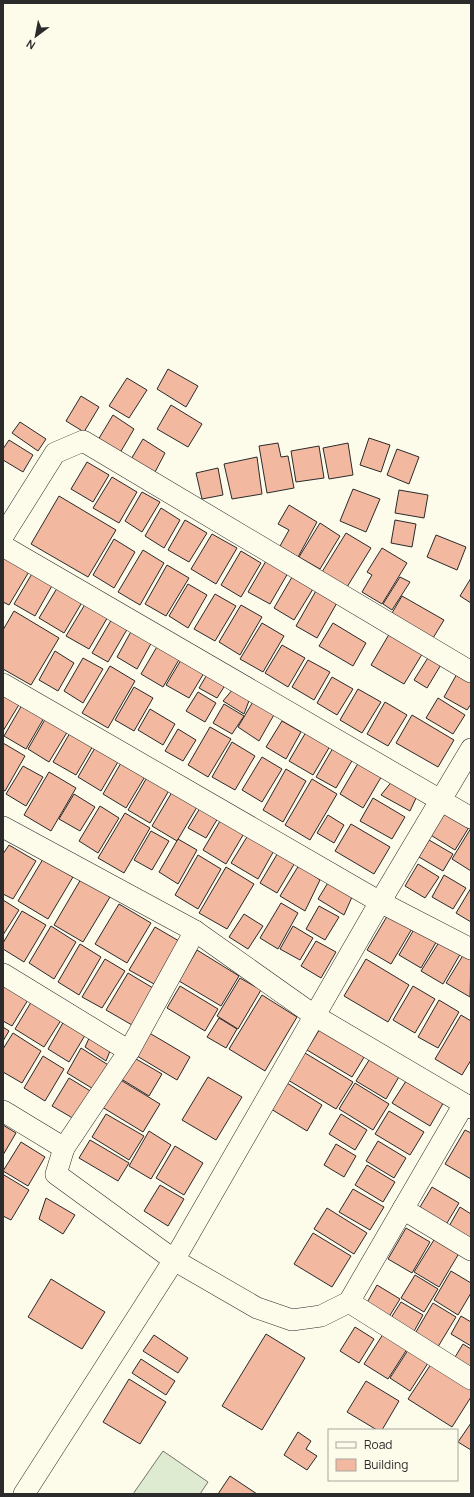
<svg xmlns="http://www.w3.org/2000/svg" width="474" height="1497" font-family="Manrope,sans-serif">
<style>
.green{fill:#deebd1;stroke:#74746e}
.building{fill:#f2b8a0;stroke:#2b2b2b}
.lines{fill:none;stroke-linecap:round;stroke-linejoin:round}
.minor-casing{stroke:#2b2b2b;stroke-width:22}
.minor{stroke:#fdfbea;stroke-width:21}
</style>
<rect width="100%" height="100%" fill="#fdfbea"/>
<!-- green -->
<polygon class="green" points="163,1451 208,1482 200,1494 133,1494"/>
<!-- building -->
<g class="building">
<polygon points="168,369 198,386 186,407 157,389"/>
<polygon points="127,378 147,390 129,418 109,406"/>
<polygon points="81,396 99,407 84,432 66,421"/>
<polygon points="171,405 202,424 188,447 157,429"/>
<polygon points="113,415 134,429 117,458 95,445"/>
<polygon points="20,422 46,439 38,451 12,433"/>
<polygon points="369,438 390,445 381,472 360,465"/>
<polygon points="143,439 165,453 154,474 130,461"/>
<polygon points="9,440 33,455 23,472 3,460 3,449"/>
<polygon points="278,443 281,457 288,456 294,488 267,493 259,446"/>
<polygon points="348,443 353,475 329,479 323,448"/>
<polygon points="319,446 324,478 296,482 291,451"/>
<polygon points="397,449 419,457 409,484 387,475"/>
<polygon points="257,457 262,494 232,499 224,464"/>
<polygon points="87,462 109,475 93,502 71,489"/>
<polygon points="218,468 223,495 202,499 196,473"/>
<polygon points="112,477 137,492 119,523 93,508"/>
<polygon points="353,489 380,499 366,532 340,521"/>
<polygon points="399,490 428,495 424,518 395,513"/>
<polygon points="142,492 160,502 142,532 125,521"/>
<polygon points="59,496 116,530 88,577 31,544"/>
<polygon points="289,505 317,522 298,557 280,546 289,530 278,524"/>
<polygon points="161,508 180,520 164,548 145,536"/>
<polygon points="185,520 207,533 189,562 168,550"/>
<polygon points="395,520 416,524 412,547 391,543"/>
<polygon points="320,523 340,536 320,569 299,557"/>
<polygon points="346,533 371,548 347,587 322,572"/>
<polygon points="212,534 237,548 216,584 191,569"/>
<polygon points="436,535 466,547 457,570 427,557"/>
<polygon points="114,539 135,552 114,588 93,575"/>
<polygon points="382,548 407,563 382,604 362,592 372,575 367,572"/>
<polygon points="143,550 164,563 140,605 118,592"/>
<polygon points="241,551 261,563 241,597 221,585"/>
<polygon points="3,554 30,570 9,605 3,602"/>
<polygon points="266,561 288,573 270,604 248,592"/>
<polygon points="167,565 189,578 166,616 145,604"/>
<polygon points="33,572 53,584 35,616 14,604"/>
<polygon points="292,577 313,589 294,620 274,608"/>
<polygon points="400,577 410,582 392,610 383,604"/>
<polygon points="471,578 471,603 460,596"/>
<polygon points="188,584 207,595 188,628 169,616"/>
<polygon points="59,585 84,599 64,633 39,618"/>
<polygon points="317,589 338,601 317,638 296,626"/>
<polygon points="215,594 236,606 215,641 194,629"/>
<polygon points="402,596 444,620 433,638 392,613"/>
<polygon points="87,601 109,615 89,649 66,636"/>
<polygon points="241,605 262,617 240,655 219,642"/>
<polygon points="14,611 59,638 31,685 3,669 3,630"/>
<polygon points="113,617 129,626 108,662 92,653"/>
<polygon points="262,623 284,636 263,672 240,659"/>
<polygon points="333,623 366,643 353,666 319,646"/>
<polygon points="133,628 153,640 137,669 117,657"/>
<polygon points="391,631 424,651 404,684 371,665"/>
<polygon points="158,645 180,658 163,687 141,674"/>
<polygon points="282,645 305,658 288,687 265,673"/>
<polygon points="55,651 74,663 58,691 39,680"/>
<polygon points="184,655 207,668 189,698 166,685"/>
<polygon points="429,656 442,663 427,688 414,680"/>
<polygon points="83,658 103,669 83,703 64,691"/>
<polygon points="308,660 330,672 314,700 292,687"/>
<polygon points="110,666 135,681 108,728 82,713"/>
<polygon points="211,668 229,679 217,698 199,688"/>
<polygon points="458,672 471,680 471,704 467,710 444,697"/>
<polygon points="332,677 353,689 337,715 317,703"/>
<polygon points="134,687 153,698 134,731 115,720"/>
<polygon points="233,689 250,698 244,714 223,701"/>
<polygon points="358,689 381,702 362,733 340,720"/>
<polygon points="198,692 216,703 205,722 186,711"/>
<polygon points="3,693 20,703 3,731"/>
<polygon points="26,698 48,711 26,749 4,736"/>
<polygon points="438,698 465,715 453,734 426,718"/>
<polygon points="254,700 275,713 259,741 238,727"/>
<polygon points="385,702 407,715 388,746 367,734"/>
<polygon points="224,704 244,716 232,734 213,723"/>
<polygon points="150,709 175,724 163,745 138,730"/>
<polygon points="412,715 454,740 438,767 396,743"/>
<polygon points="47,716 69,729 49,762 28,749"/>
<polygon points="282,721 301,732 286,759 266,747"/>
<polygon points="74,726 97,739 76,775 53,762"/>
<polygon points="210,727 231,739 208,777 188,765"/>
<polygon points="309,727 333,741 313,775 289,761"/>
<polygon points="178,729 196,740 183,761 165,751"/>
<polygon points="99,741 122,755 101,791 78,777"/>
<polygon points="232,742 255,756 235,790 212,777"/>
<polygon points="3,743 25,756 5,791 3,790"/>
<polygon points="333,748 353,759 336,788 316,777"/>
<polygon points="125,756 149,770 126,808 103,794"/>
<polygon points="262,757 282,769 262,802 242,790"/>
<polygon points="360,760 383,774 363,808 340,794"/>
<polygon points="23,766 43,777 26,806 6,794"/>
<polygon points="286,769 306,781 283,822 263,810"/>
<polygon points="49,772 76,788 51,831 24,815"/>
<polygon points="149,774 171,787 150,823 128,810"/>
<polygon points="312,779 337,794 310,840 285,825"/>
<polygon points="393,780 417,796 410,811 381,795"/>
<polygon points="175,787 200,802 177,841 152,826"/>
<polygon points="74,794 95,807 80,831 59,819"/>
<polygon points="373,798 405,817 392,839 360,821"/>
<polygon points="203,803 221,813 206,838 188,828"/>
<polygon points="100,806 119,818 98,853 79,841"/>
<polygon points="446,810 471,824 455,850 429,834"/>
<polygon points="125,813 150,828 124,873 98,858"/>
<polygon points="328,815 344,825 334,843 317,833"/>
<polygon points="223,816 246,830 226,864 203,850"/>
<polygon points="351,824 390,847 374,874 335,851"/>
<polygon points="471,828 471,871 452,859"/>
<polygon points="151,831 169,841 152,870 134,860"/>
<polygon points="250,832 276,847 258,879 231,863"/>
<polygon points="178,839 197,850 178,884 159,872"/>
<polygon points="429,840 453,854 443,871 419,857"/>
<polygon points="9,845 36,861 13,899 3,894 3,854"/>
<polygon points="279,851 296,861 277,893 260,883"/>
<polygon points="198,855 221,869 198,909 175,895"/>
<polygon points="43,859 73,877 48,919 18,901"/>
<polygon points="418,864 439,877 425,898 405,886"/>
<polygon points="299,865 320,880 305,911 280,896"/>
<polygon points="226,867 254,884 227,929 199,913"/>
<polygon points="444,875 466,888 453,909 432,897"/>
<polygon points="81,879 110,897 83,942 54,925"/>
<polygon points="329,881 352,897 344,915 318,899"/>
<polygon points="471,888 471,922 456,913"/>
<polygon points="3,900 19,910 3,935"/>
<polygon points="281,903 298,913 278,949 260,938"/>
<polygon points="119,904 151,923 127,963 95,944"/>
<polygon points="319,906 339,917 325,940 306,929"/>
<polygon points="22,911 46,925 24,962 3,949 3,943"/>
<polygon points="389,913 413,927 391,964 367,950"/>
<polygon points="244,914 263,926 248,949 229,937"/>
<polygon points="51,926 76,942 54,979 29,963"/>
<polygon points="293,926 313,938 300,960 280,949"/>
<polygon points="416,926 438,939 421,968 399,955"/>
<polygon points="155,927 179,941 154,984 129,970"/>
<polygon points="441,939 462,951 443,984 421,971"/>
<polygon points="316,941 336,952 321,978 301,966"/>
<polygon points="80,944 101,957 79,995 58,982"/>
<polygon points="197,950 239,976 221,1006 179,981"/>
<polygon points="465,952 471,956 470,997 446,983"/>
<polygon points="105,959 125,971 102,1008 82,997"/>
<polygon points="366,959 409,985 388,1022 344,996"/>
<polygon points="128,973 153,988 132,1025 106,1010"/>
<polygon points="3,978 31,995 12,1026 3,1021"/>
<polygon points="240,978 261,990 238,1029 217,1016"/>
<polygon points="180,986 218,1009 205,1031 167,1008"/>
<polygon points="413,986 435,999 415,1033 393,1020"/>
<polygon points="262,995 297,1017 265,1071 229,1049"/>
<polygon points="33,999 63,1017 44,1047 15,1029"/>
<polygon points="439,1000 459,1012 438,1048 418,1037"/>
<polygon points="68,1014 90,1027 69,1062 48,1049"/>
<polygon points="461,1015 471,1021 471,1060 462,1075 435,1059"/>
<polygon points="219,1018 237,1029 226,1048 207,1037"/>
<polygon points="3,1027 9,1031 3,1041"/>
<polygon points="321,1027 366,1054 352,1077 307,1050"/>
<polygon points="146,1031 190,1057 177,1080 132,1053"/>
<polygon points="13,1033 41,1051 22,1083 3,1072 3,1049"/>
<polygon points="91,1034 112,1046 106,1061 85,1047"/>
<polygon points="81,1048 110,1066 95,1090 67,1073"/>
<polygon points="305,1053 353,1082 336,1109 288,1080"/>
<polygon points="43,1056 64,1069 45,1101 24,1088"/>
<polygon points="131,1056 162,1074 149,1096 118,1077"/>
<polygon points="371,1057 400,1075 386,1099 356,1081"/>
<polygon points="208,1077 242,1097 216,1140 182,1120"/>
<polygon points="69,1078 92,1092 76,1120 52,1106"/>
<polygon points="408,1078 445,1100 430,1126 392,1103"/>
<polygon points="119,1079 160,1104 143,1132 102,1107"/>
<polygon points="287,1083 322,1105 307,1131 271,1109"/>
<polygon points="355,1083 389,1104 373,1130 339,1109"/>
<polygon points="389,1111 424,1132 410,1155 375,1134"/>
<polygon points="106,1114 144,1136 129,1160 92,1137"/>
<polygon points="341,1114 367,1130 355,1150 329,1134"/>
<polygon points="3,1125 16,1133 3,1155"/>
<polygon points="465,1130 471,1133 471,1179 445,1164"/>
<polygon points="149,1131 171,1145 151,1179 129,1166"/>
<polygon points="90,1140 129,1163 118,1181 79,1158"/>
<polygon points="378,1141 406,1158 394,1178 366,1161"/>
<polygon points="21,1142 45,1157 28,1186 3,1171"/>
<polygon points="336,1144 356,1156 344,1177 324,1165"/>
<polygon points="175,1146 203,1163 184,1195 156,1178"/>
<polygon points="367,1165 395,1182 383,1202 355,1185"/>
<polygon points="4,1175 29,1190 11,1220 3,1216 3,1177"/>
<polygon points="160,1185 184,1199 168,1226 144,1211"/>
<polygon points="432,1187 459,1203 444,1228 417,1212"/>
<polygon points="353,1189 384,1207 370,1230 339,1212"/>
<polygon points="46,1198 75,1215 63,1234 39,1219"/>
<polygon points="460,1207 471,1214 471,1242 448,1228"/>
<polygon points="327,1208 367,1233 354,1254 314,1229"/>
<polygon points="406,1228 430,1242 412,1273 388,1259"/>
<polygon points="313,1233 351,1256 332,1287 294,1264"/>
<polygon points="437,1235 461,1250 439,1287 414,1272"/>
<polygon points="451,1271 471,1283 471,1293 458,1315 434,1300"/>
<polygon points="415,1275 438,1289 424,1312 401,1298"/>
<polygon points="51,1279 105,1312 82,1349 28,1317"/>
<polygon points="377,1285 400,1299 387,1320 365,1306"/>
<polygon points="401,1302 423,1315 412,1335 389,1321"/>
<polygon points="433,1303 456,1317 436,1350 413,1337"/>
<polygon points="461,1316 471,1322 471,1346 451,1334"/>
<polygon points="355,1327 374,1339 359,1363 340,1351"/>
<polygon points="385,1331 409,1346 388,1379 364,1364"/>
<polygon points="266,1334 305,1358 262,1430 222,1406"/>
<polygon points="154,1335 188,1358 178,1373 143,1351"/>
<polygon points="463,1344 471,1349 471,1374 452,1362"/>
<polygon points="410,1347 430,1360 410,1391 390,1378"/>
<polygon points="141,1359 175,1381 166,1395 132,1373"/>
<polygon points="433,1361 471,1385 471,1397 452,1427 408,1399"/>
<polygon points="129,1379 166,1402 140,1444 103,1422"/>
<polygon points="366,1381 399,1401 382,1430 377,1430 347,1412"/>
<polygon points="471,1423 471,1450 458,1442"/>
<polygon points="298,1432 311,1441 306,1449 317,1456 307,1470 284,1455"/>
<polygon points="230,1476 257,1494 218,1494"/>
</g>
<g class="lines">
<!-- minor casing -->
<g class="minor-casing">
<g id="minor">
<polyline points="3,536 55,453 83,441 471,672"/>
<polyline points="3,546 471,818"/>
<polyline points="3,684 380,902 471,949"/>
<polyline points="3,827 195,931 315,1016 471,1108"/>
<polyline points="3,974 129,1051"/>
<polyline points="3,1111 64,1148 56,1174 174,1260 257,1308 292,1320 321,1316 349,1302 464,1104"/>
<polyline points="64,1148 129,1051 195,931"/>
<polyline points="403,1209 471,1250"/>
<polyline points="349,1302 471,1379"/>
<polyline points="24,1494 174,1260 380,902 471,749"/>
</g>
</g>
<!-- minor -->
<use href="#minor" class="minor"/>
</g>
<!-- border -->
<rect width="474" height="1497" fill="none" stroke="#2b2b2b" stroke-width="8"/>
<!-- legend -->
<rect x="328" y="1429" width="130" height="52" fill="#fdfbea" stroke="#a9a89e"/>
<rect x="336" y="1442" width="20" height="6" fill="#fdfbea" stroke="#a9a89e"/>
<text x="364" y="1449" font-size="12" fill="#2b2b2b">Road</text>
<rect x="336" y="1459" width="20" height="12" fill="#f2b8a0" stroke="#a9a89e"/>
<text x="364" y="1469" font-size="12" fill="#2b2b2b">Building</text>
<!-- north arrow -->
<g transform="translate(36 36) rotate(212)" stroke="#fdfbea" stroke-width="3" paint-order="stroke">
<path d="M0-3L7 15L0 10L-7 15Z" fill="#2b2b2b"/>
<text y="-6" font-size="11" font-weight="bold" text-anchor="middle" fill="#2b2b2b">N</text>
</g>
</svg>
